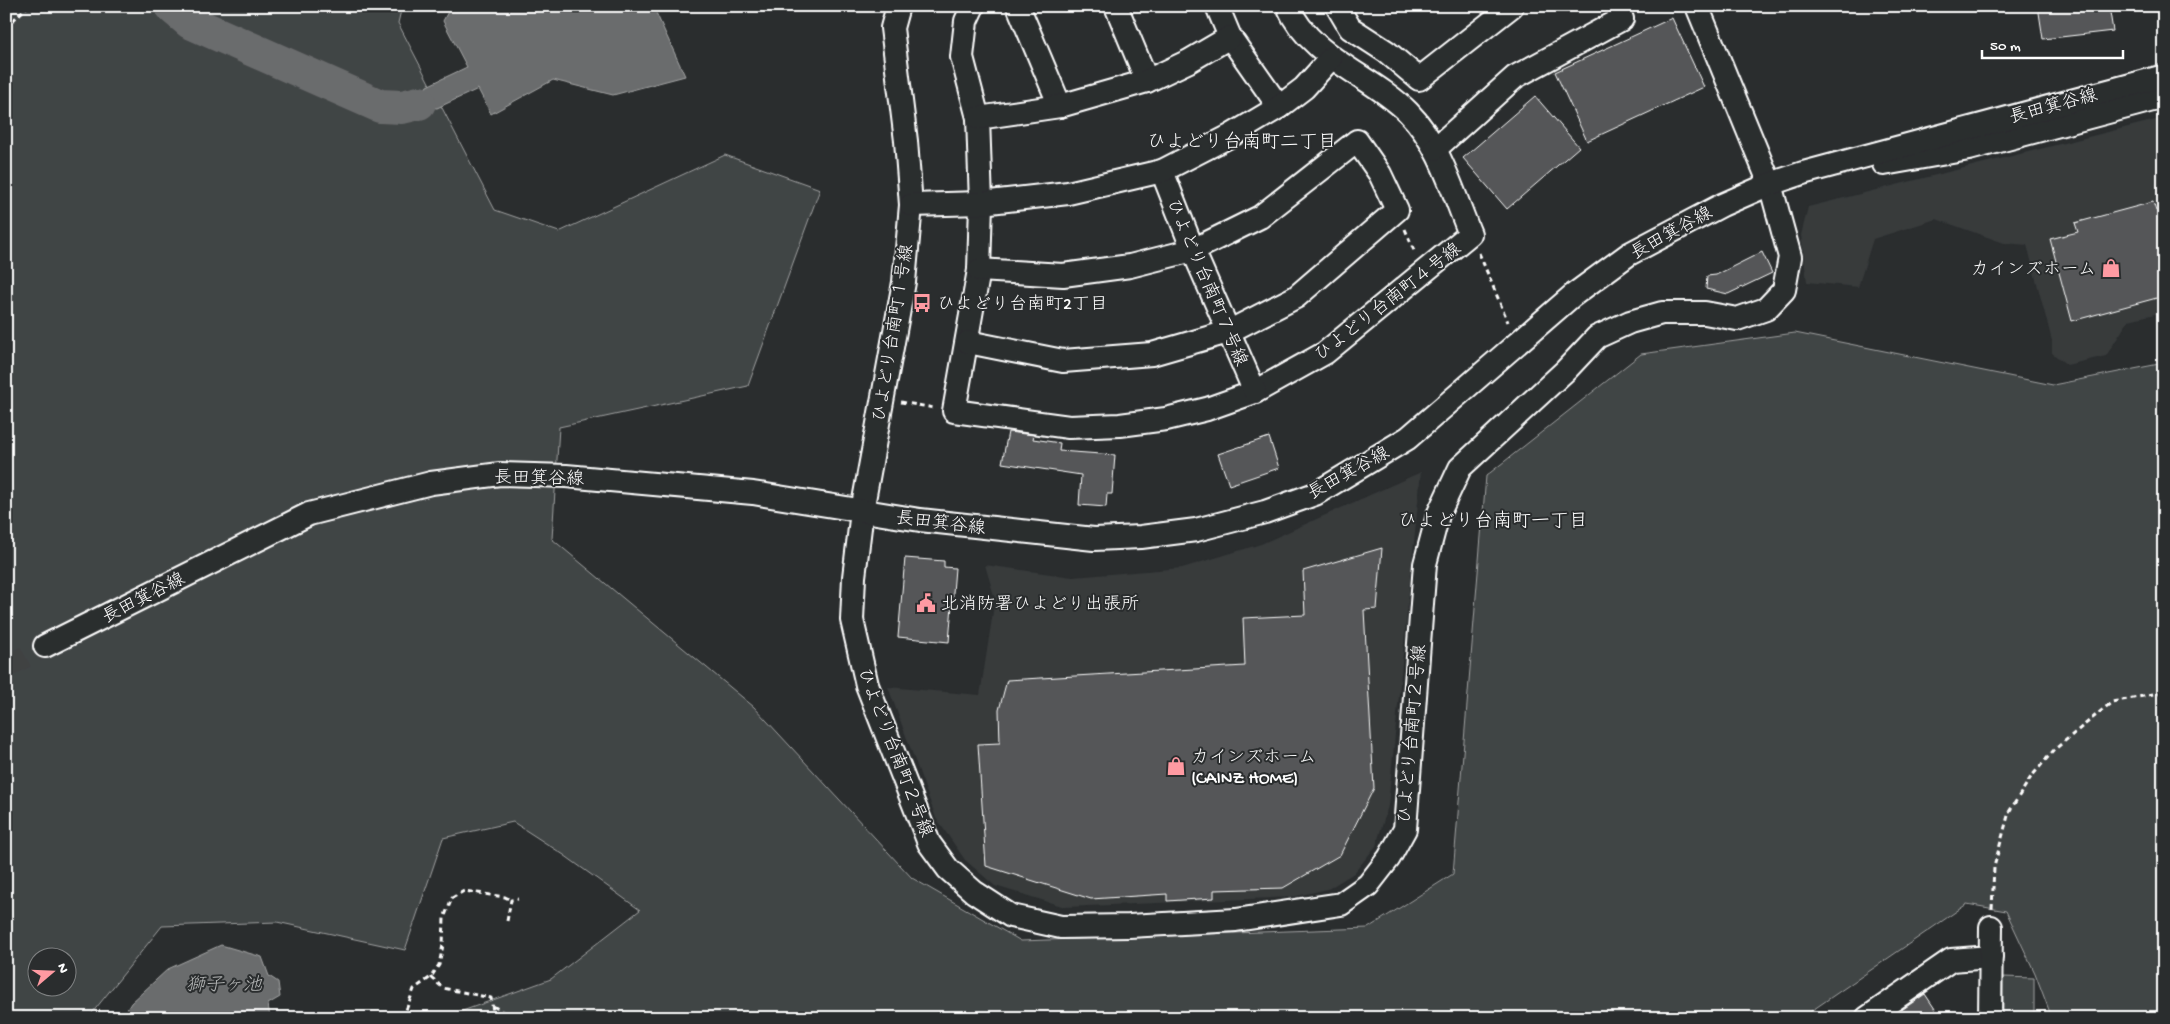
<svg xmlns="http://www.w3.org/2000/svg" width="2170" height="1024" font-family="'Gochi Hand','Klee One',sans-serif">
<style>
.built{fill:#373a3b}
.green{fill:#414445;stroke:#a0a2a2;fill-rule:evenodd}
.water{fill:#6a6c6d;stroke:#a6a7a7}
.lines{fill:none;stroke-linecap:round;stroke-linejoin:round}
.river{stroke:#6a6c6d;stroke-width:34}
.building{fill:#555758;stroke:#fff}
.minor-tunnel{stroke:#3f4243;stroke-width:22;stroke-dasharray:22 11;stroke-linecap:butt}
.minor-casing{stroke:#fff;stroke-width:26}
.path{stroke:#fff;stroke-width:3;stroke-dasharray:5 4;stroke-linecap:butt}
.minor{stroke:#2a2d2e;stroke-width:22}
.labels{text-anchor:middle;stroke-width:4;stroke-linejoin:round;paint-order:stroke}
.street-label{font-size:18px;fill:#fff;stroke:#2a2d2e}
.poi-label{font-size:18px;fill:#fff;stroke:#2a2d2e;text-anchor:start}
.neighbourhood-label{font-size:19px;fill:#fff;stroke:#2a2d2e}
.water-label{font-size:19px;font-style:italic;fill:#b4b6b6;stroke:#2a2d2e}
</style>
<rect width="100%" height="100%" fill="#2a2d2e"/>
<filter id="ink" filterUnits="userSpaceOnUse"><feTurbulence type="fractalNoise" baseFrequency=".02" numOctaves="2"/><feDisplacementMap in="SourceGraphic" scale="10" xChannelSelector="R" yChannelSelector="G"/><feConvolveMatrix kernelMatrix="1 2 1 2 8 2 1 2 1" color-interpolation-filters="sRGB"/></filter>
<g filter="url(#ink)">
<!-- built -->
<g class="built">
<polygon points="2164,118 2164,312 2129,320 2106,356 2067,365 2052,353 2052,341 2027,245 2004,243 1936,219 1873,239 1858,287 1807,282 1801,235 1808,207"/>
<polygon points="1421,472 1388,806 1376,846 1354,873 1328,889 1293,897 1065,907 995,886 965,860 936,818 888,687 980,695 995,599 985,565 1073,577 1182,568 1261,544"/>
</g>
<!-- green -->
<g class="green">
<path d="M6,6h396l-4,17 97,187 64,22 166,-77 95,34 -72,197 -189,41 -7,112 202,168 158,171 109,63 347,-13 85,-54 33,-398 155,-122 154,-21 258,52 111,-22v655h-112l-17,-45 -29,-62 -39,-7 -166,114h-1358l108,-39 89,-69 -76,-55 -51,-33 -70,16 -38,112 -128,-28 -115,4 -74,92h-82zM38,956h30v30h-30z"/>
<polygon points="2003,977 2034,978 2034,1018 2003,1018"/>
</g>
<!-- water -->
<g class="water">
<polygon points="451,6 653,6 685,76 613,95 553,80 491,114 478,89 437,108 420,106 417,100 427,86 467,67 443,21"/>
<polygon points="221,945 262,957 269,976 278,982 280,997 268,1004 270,1018 122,1018 131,1003 168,969"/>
</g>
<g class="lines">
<!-- river -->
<polyline class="river" points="171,6 190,22 380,106 402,107 419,103"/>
</g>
<!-- building -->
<g class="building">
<polygon points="2038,6 2109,6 2113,31 2043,39"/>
<polygon points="1672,18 1704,87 1587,141 1555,72"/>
<polygon points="1535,96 1579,147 1507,209 1463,158"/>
<polygon points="2153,202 2156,211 2164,208 2164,296 2072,321 2050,239 2078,232 2075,223"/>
<polygon points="1762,252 1772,273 1728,294 1706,289 1707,276 1716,275"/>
<polygon points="1008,432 1034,435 1033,439 1060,443 1059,451 1115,455 1112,494 1107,494 1106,507 1079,505 1081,475 1002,463"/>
<polygon points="1269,437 1279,468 1229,485 1218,454"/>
<polygon points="1382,548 1377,609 1364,610 1374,788 1340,855 1283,888 1214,890 1214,898 1167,901 1167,894 1091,899 986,866 978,744 1000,743 999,710 1007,680 1245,666 1243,618 1305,615 1303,571"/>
<polygon points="905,558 944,561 944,567 955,568 949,642 898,637"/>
<polygon points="1925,994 1937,1012 1929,1018 1890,1018"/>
</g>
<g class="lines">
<!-- minor-tunnel -->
<polyline class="minor-tunnel" points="6,667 45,646"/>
<!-- minor casing -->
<g class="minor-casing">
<g id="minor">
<polyline points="898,6 892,28 906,141 911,205 904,282 862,511 854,577 852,620 867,685 929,843 948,869 974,892 1011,916 1061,927 1129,926 1236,920 1341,904 1368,885 1389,858 1405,829 1425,564 1438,515 1460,468 1566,370 1597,337 1630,322 1662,313 1705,313 1737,319 1766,309 1784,290 1790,257 1770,184 1697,6"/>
<path d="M973,6l-7,15 -4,36 16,61 3,85 -2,67 -25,141 115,16 51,-2 46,-6 41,-10 48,-17 70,-39 145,-119c-17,-41 -30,-90 -62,-122 -37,-37 -99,-55 -120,-106"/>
<polyline points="1018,6 1060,106"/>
<polyline points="1116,6 1147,81"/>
<polyline points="1217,6 1230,37 1279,107"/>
<polyline points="1337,6 1350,28 1387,52 1419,79 1512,6"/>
<polyline points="978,118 1060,106 1147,81 1189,61 1230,37"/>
<polyline points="1435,149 1515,77 1622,19 1617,6"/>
<polyline points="1884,164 1969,149 2164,97"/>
<polyline points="1162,171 1193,250 1255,392"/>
<polyline points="911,205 981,203 1068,193 1162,171 1232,135 1279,107 1304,88 1331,58"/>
<polyline points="968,342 1063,361 1152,354 1228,332 1296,297 1397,210 1380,174 1357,141 1260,217 1193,250 1130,266 1063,275 979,270"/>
<polyline points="45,646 309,514 431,483 500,474 566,476 753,493 920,520 1094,539 1141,537 1196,530 1265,512 1315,494 1408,438 1572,296 1629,254 1722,205 1770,184 1803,173 2164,76"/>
<polyline points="1867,1018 1951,960 1991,957"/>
<polyline points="1990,1018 1991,927"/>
</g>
</g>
<!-- path -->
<g class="path">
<polyline points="6,27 28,6"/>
<polyline points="1405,229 1415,253"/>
<polyline points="1479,253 1508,322"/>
<polyline points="901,402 934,408"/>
<polyline points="1992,909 1994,867 2009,812 2031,777 2054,750 2112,702 2164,692"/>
<polyline points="507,921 511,900 518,899"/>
<polyline points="431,977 443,988 491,998 494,1018"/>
<polyline points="493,1006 505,1013"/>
<polyline points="403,1018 414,989 431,977 439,965 443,945 444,918 452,898 464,891 505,897 511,900"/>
</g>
<!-- minor -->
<use href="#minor" class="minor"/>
</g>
</g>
<!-- icons -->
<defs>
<g id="shop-bare" transform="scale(1.5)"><path d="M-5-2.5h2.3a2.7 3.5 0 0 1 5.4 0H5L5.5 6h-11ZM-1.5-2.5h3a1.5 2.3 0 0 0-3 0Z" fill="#ff9aa2" stroke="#2a2d2e" stroke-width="2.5" paint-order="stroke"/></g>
<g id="bus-bare" transform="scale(1.5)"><path d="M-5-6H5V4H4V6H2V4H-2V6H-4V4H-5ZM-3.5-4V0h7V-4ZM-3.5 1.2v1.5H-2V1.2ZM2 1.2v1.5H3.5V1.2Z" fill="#ff9aa2" stroke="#2a2d2e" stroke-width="2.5" paint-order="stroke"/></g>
<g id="civic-bare" transform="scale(1.5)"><path d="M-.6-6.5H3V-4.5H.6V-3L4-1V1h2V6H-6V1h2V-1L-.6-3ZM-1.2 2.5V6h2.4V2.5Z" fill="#ff9aa2" stroke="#2a2d2e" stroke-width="2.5" paint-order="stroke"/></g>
</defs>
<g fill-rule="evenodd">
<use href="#shop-bare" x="2111" y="268"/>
<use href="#bus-bare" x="922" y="303"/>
<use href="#civic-bare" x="926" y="603"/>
<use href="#shop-bare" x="1176" y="766"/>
</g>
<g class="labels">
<!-- street labels -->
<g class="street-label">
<text transform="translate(2053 105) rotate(-15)" y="6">長田箕谷線</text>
<text transform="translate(1671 232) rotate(-29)" y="6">長田箕谷線</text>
<text transform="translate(1208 282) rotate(67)" y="6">ひよどり台南町７号線</text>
<text transform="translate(1387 301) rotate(-38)" y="6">ひよどり台南町４号線</text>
<text transform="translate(892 333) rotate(-81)" y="6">ひよどり台南町１号線</text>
<text transform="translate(1348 472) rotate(-29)" y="6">長田箕谷線</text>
<text transform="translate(539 477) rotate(1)" y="6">長田箕谷線</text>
<text transform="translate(941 522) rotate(7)" y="6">長田箕谷線</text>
<text transform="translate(143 597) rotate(-27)" y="6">長田箕谷線</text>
<text transform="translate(1411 734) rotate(-85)" y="6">ひよどり台南町２号線</text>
<text transform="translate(896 752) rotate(69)" y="6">ひよどり台南町２号線</text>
</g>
<!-- poi labels -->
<g class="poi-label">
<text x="2096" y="274" text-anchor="end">カインズホーム</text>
<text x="937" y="309">ひよどり台南町2丁目</text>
<text x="941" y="609">北消防署ひよどり出張所</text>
<text x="1191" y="762">カインズホーム<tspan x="1191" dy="21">(CAINZ HOME)</tspan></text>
</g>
<!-- neighbourhood labels -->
<g class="neighbourhood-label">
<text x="1242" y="147">ひよどり台南町二丁目</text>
<text x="1493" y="526">ひよどり台南町一丁目</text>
</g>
<!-- water labels -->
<g class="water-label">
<text x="224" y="990">獅子ヶ池</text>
</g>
</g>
<!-- margin -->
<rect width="2170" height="1024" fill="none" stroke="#2a2d2e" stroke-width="25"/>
<rect x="12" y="12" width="2145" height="999" fill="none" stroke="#fff" stroke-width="2" filter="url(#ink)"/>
<!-- north arrow -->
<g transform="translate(52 972) rotate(71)"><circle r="24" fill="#2a2d2e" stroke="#7f8182"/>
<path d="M0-4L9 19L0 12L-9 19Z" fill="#ff9aa2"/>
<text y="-8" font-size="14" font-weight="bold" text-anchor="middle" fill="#ffffff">N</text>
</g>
<!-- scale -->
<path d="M1982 50v8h141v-8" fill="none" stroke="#ffffff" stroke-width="2.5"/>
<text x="1990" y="50" font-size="15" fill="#ffffff" stroke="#2a2d2e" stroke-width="4" paint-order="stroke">50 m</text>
</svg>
